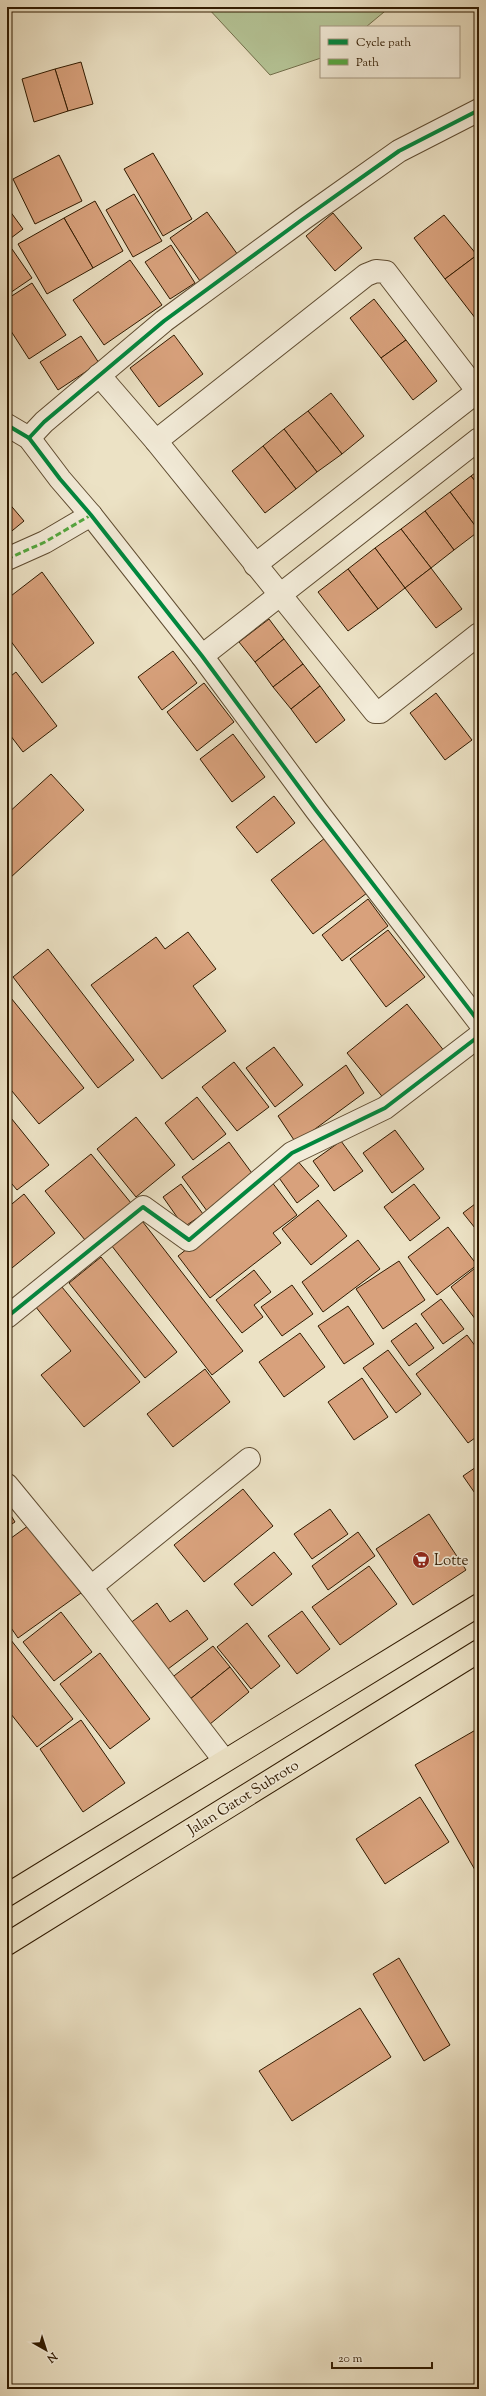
<svg xmlns="http://www.w3.org/2000/svg" width="486" height="2396" font-family="'Sorts Mill Goudy',serif">
<style>
.green{fill:#b5c496;stroke:#726f4b}
.building{fill:#d8a17c;stroke:#301a00}
.lines{fill:none;stroke-linecap:round;stroke-linejoin:round}
.minor-casing{stroke:#5f4c31;stroke-width:24}
.highway-casing{stroke:#301a00;stroke-width:24}
.minor{stroke:#f3ecd9;stroke-width:22}
.highway{stroke:#ece2c5;stroke-width:22}
.quiet{stroke:#54a940;stroke-width:3;stroke-dasharray:6 3;stroke-linecap:butt}
.cycleway-casing{stroke:#f3ecd9;stroke-width:6}
.cycleway{stroke:#00873e;stroke-width:4}
.labels{text-anchor:middle;stroke-width:3.5;stroke-linejoin:round;paint-order:stroke}
.poi-label{font-size:15px;fill:#301a00;stroke:#f3ecd9;text-anchor:start}
.street-label{font-size:15px;fill:#301a00;stroke:#f3ecd9}
</style>
<rect width="100%" height="100%" fill="#ece2c5"/>
<filter id="stains"><feTurbulence type="fractalNoise" baseFrequency=".005" numOctaves="4"/><feColorMatrix values="0 0 0 0 .2 0 0 0 0 .09 0 0 0 0 .02 0 0 0 .5 -.17"/></filter>
<radialGradient id="worn" r=".72"><stop offset=".6" stop-color="#630" stop-opacity="0"/><stop offset="1" stop-color="#630" stop-opacity=".3"/></radialGradient>
<!-- green -->
<polygon class="green" points="207,7 390,7 366,27 321,27 321,58 270,75"/>
<!-- building -->
<g class="building">
<polygon points="7,7 26,7 7,12"/>
<polygon points="81,62 93,104 68,111 55,69"/>
<polygon points="55,69 68,111 34,122 22,79"/>
<polygon points="153,153 192,219 163,236 124,169"/>
<polygon points="59,155 82,201 35,224 13,179"/>
<polygon points="134,194 162,241 133,257 106,210"/>
<polygon points="95,201 123,251 93,268 64,218"/>
<polygon points="7,207 23,229 7,241"/>
<polygon points="207,212 238,255 200,281 170,238"/>
<polygon points="333,213 362,248 335,271 306,236"/>
<polygon points="444,215 477,255 445,279 414,238"/>
<polygon points="64,218 93,268 47,294 18,244"/>
<polygon points="171,245 195,283 170,299 145,262"/>
<polygon points="12,249 32,278 7,295 7,253"/>
<polygon points="477,255 479,258 479,323 445,279"/>
<polygon points="130,260 162,305 104,345 73,300"/>
<polygon points="32,283 66,335 29,359 9,328 7,330 7,299"/>
<polygon points="374,299 406,340 381,358 350,318"/>
<polygon points="174,335 203,374 159,407 130,368"/>
<polygon points="81,336 99,363 58,390 40,362"/>
<polygon points="406,340 437,381 413,400 381,358"/>
<polygon points="331,393 364,436 342,454 308,411"/>
<polygon points="308,411 342,454 317,472 284,429"/>
<polygon points="284,429 317,472 296,489 263,446"/>
<polygon points="263,446 296,489 265,513 232,471"/>
<polygon points="479,470 479,486 471,476"/>
<polygon points="471,476 479,486 479,531 450,492"/>
<polygon points="450,492 479,531 454,550 425,511"/>
<polygon points="7,501 24,521 7,535"/>
<polygon points="425,511 454,550 431,568 401,529"/>
<polygon points="401,529 431,568 405,588 375,548"/>
<polygon points="375,548 405,588 378,609 348,569"/>
<polygon points="431,568 462,609 436,628 405,588"/>
<polygon points="348,569 378,609 348,631 318,592"/>
<polygon points="42,572 94,643 42,683 7,636 7,599"/>
<polygon points="269,619 284,639 255,662 239,642"/>
<polygon points="284,639 303,664 273,687 255,662"/>
<polygon points="173,651 197,683 162,710 138,677"/>
<polygon points="303,664 320,686 291,709 273,687"/>
<polygon points="16,672 57,726 23,752 7,731 7,679"/>
<polygon points="204,683 234,722 197,751 167,712"/>
<polygon points="320,686 345,720 316,743 291,709"/>
<polygon points="436,693 472,740 445,760 410,713"/>
<polygon points="233,734 265,777 232,802 200,759"/>
<polygon points="51,774 84,810 10,878 7,875 7,814"/>
<polygon points="274,796 295,823 257,853 236,827"/>
<polygon points="325,838 367,893 313,934 271,880"/>
<polygon points="368,899 388,926 342,961 322,935"/>
<polygon points="388,930 425,977 386,1007 350,959"/>
<polygon points="188,932 216,969 193,986 226,1031 162,1079 91,985 156,937 165,949"/>
<polygon points="48,949 134,1060 98,1088 13,977"/>
<polygon points="11,998 84,1088 39,1124 7,1085 7,1001"/>
<polygon points="407,1004 445,1052 385,1100 347,1053"/>
<polygon points="274,1047 303,1085 275,1107 246,1068"/>
<polygon points="234,1062 269,1107 237,1131 202,1087"/>
<polygon points="346,1065 364,1093 296,1143 278,1116"/>
<polygon points="197,1097 226,1134 193,1160 165,1123"/>
<polygon points="7,1113 49,1165 17,1190 7,1178"/>
<polygon points="136,1117 175,1165 136,1197 97,1149"/>
<polygon points="395,1130 424,1169 392,1193 363,1153"/>
<polygon points="341,1141 363,1171 334,1191 313,1161"/>
<polygon points="229,1142 257,1180 210,1215 182,1177"/>
<polygon points="91,1154 131,1203 85,1240 45,1191"/>
<polygon points="296,1159 319,1186 297,1203 277,1175"/>
<polygon points="268,1177 297,1215 273,1233 281,1243 210,1298 178,1256 220,1223"/>
<polygon points="181,1184 203,1214 184,1227 163,1197"/>
<polygon points="414,1184 440,1218 410,1241 384,1207"/>
<polygon points="24,1194 55,1233 7,1272 7,1208"/>
<polygon points="318,1200 347,1236 311,1265 282,1229"/>
<polygon points="479,1201 479,1233 463,1213"/>
<polygon points="139,1217 243,1351 212,1375 108,1241"/>
<polygon points="448,1227 477,1265 437,1295 408,1257"/>
<polygon points="358,1240 380,1269 323,1312 302,1282"/>
<polygon points="101,1257 177,1352 145,1378 69,1283"/>
<polygon points="399,1261 425,1300 383,1329 356,1289"/>
<polygon points="479,1265 479,1324 451,1287"/>
<polygon points="254,1270 271,1292 254,1305 263,1317 242,1333 216,1300"/>
<polygon points="57,1281 140,1382 84,1427 41,1375 71,1351 31,1301"/>
<polygon points="292,1285 313,1314 282,1336 261,1307"/>
<polygon points="441,1299 464,1329 443,1344 421,1314"/>
<polygon points="348,1306 374,1344 344,1364 318,1326"/>
<polygon points="416,1323 434,1348 409,1366 391,1341"/>
<polygon points="300,1333 325,1367 284,1397 259,1362"/>
<polygon points="467,1335 479,1351 479,1435 468,1443 416,1374"/>
<polygon points="388,1350 421,1394 396,1413 363,1368"/>
<polygon points="205,1369 230,1402 173,1447 147,1414"/>
<polygon points="362,1378 388,1417 354,1440 328,1402"/>
<polygon points="479,1465 479,1499 463,1476"/>
<polygon points="243,1489 273,1526 204,1582 174,1545"/>
<polygon points="7,1509 15,1522 7,1527"/>
<polygon points="330,1509 348,1534 312,1559 294,1534"/>
<polygon points="429,1514 466,1570 413,1605 376,1549"/>
<polygon points="32,1523 81,1593 18,1638 7,1622 7,1541"/>
<polygon points="358,1532 375,1556 328,1590 312,1566"/>
<polygon points="274,1552 292,1574 252,1606 234,1584"/>
<polygon points="369,1566 397,1604 340,1645 312,1607"/>
<polygon points="157,1603 170,1622 187,1610 208,1639 160,1675 125,1627"/>
<polygon points="302,1611 330,1649 297,1674 268,1636"/>
<polygon points="61,1612 92,1652 54,1681 23,1642"/>
<polygon points="247,1623 280,1666 251,1689 217,1647"/>
<polygon points="7,1635 73,1719 37,1747 7,1709"/>
<polygon points="213,1646 230,1667 184,1704 166,1682"/>
<polygon points="100,1653 150,1719 110,1749 60,1684"/>
<polygon points="230,1667 249,1692 204,1729 184,1704"/>
<polygon points="81,1720 125,1783 83,1812 40,1749"/>
<polygon points="479,1728 479,1877 415,1765"/>
<polygon points="420,1797 449,1842 385,1884 356,1839"/>
<polygon points="399,1958 450,2045 424,2061 373,1974"/>
<polygon points="360,2008 391,2057 292,2121 259,2071"/>
</g>
<g class="lines">
<!-- minor casing -->
<g class="minor-casing">
<g id="minor">
<polyline points="99,375 156,441 375,712 380,712 479,634"/>
<polyline points="7,425 29,438 60,479 91,515 202,656 316,810 479,1022"/>
<polyline points="29,438 44,422 164,321 303,219 399,151 479,110"/>
<polyline points="156,441 366,275 376,271 386,272 479,393"/>
<polyline points="7,559 45,542 91,515"/>
<polyline points="255,565 478,391"/>
<polyline points="202,656 479,439"/>
<polyline points="7,1317 143,1207 189,1240 292,1153 385,1108 479,1036"/>
<polyline points="7,1485 91,1587 224,1760"/>
<polyline points="91,1587 249,1459"/>
</g>
</g>
<!-- highway casing -->
<g class="highway-casing">
<g id="highway">
<polyline points="7,1895 479,1605"/>
<polyline points="7,1944 479,1651"/>
</g>
</g>
<!-- minor -->
<use href="#minor" class="minor"/>
<!-- highway -->
<use href="#highway" class="highway"/>
<!-- quiet -->
<polyline class="quiet" points="7,559 45,542 91,515"/>
<!-- cycleway casing -->
<g class="cycleway-casing">
<g id="cycleway">
<polyline points="7,425 29,438 60,479 91,515 202,656 316,810 479,1022"/>
<polyline points="29,438 44,422 164,321 303,219 399,151 479,110"/>
<polyline points="7,1317 143,1207 189,1240 292,1153 385,1108 479,1036"/>
</g>
</g>
<!-- cycleway -->
<use href="#cycleway" class="cycleway"/>
</g>
<!-- icons -->
<defs>
<g id="supermarket-disc" transform="scale(0.9)"><circle r="9.5" fill="#8f2418" stroke="#f3ecd9"/><path d="M-6-5.5h2.5l.6 2H6L4.5 2H-2.5L-4.4-4H-6ZM-1.5 3.2a1.3 1.3 0 1 0 .1 0ZM3 3.2a1.3 1.3 0 1 0 .1 0Z" fill="#fff"/></g>
</defs>
<g fill-rule="evenodd">
<use href="#supermarket-disc" x="421" y="1560"/>
</g>
<g class="labels">
<!-- poi labels -->
<g class="poi-label">
<text x="434" y="1565">Lotte</text>
</g>
<!-- street labels -->
<g class="street-label">
<text transform="translate(243 1797) rotate(-32)" y="5">Jalan Gatot Subroto</text>
</g>
</g>
<!-- margin -->
<rect width="486" height="2396" fill="none" stroke="#ece2c5" stroke-width="24"/>
<rect x="8" y="8" width="470" height="2380" fill="none" stroke="#301a00" stroke-width="2"/>
<rect x="12" y="12" width="462" height="2372" fill="none" stroke="#301a00"/>
<!-- legend -->
<rect x="320" y="26" width="140" height="52" fill="#f3ecd9" stroke="#a59882"/>
<rect x="328" y="39" width="20" height="6" fill="#00873e" stroke="#a59882"/>
<text x="356" y="46" font-size="12" fill="#301a00">Cycle path</text>
<rect x="328" y="59" width="20" height="6" fill="#54a940" stroke="#a59882"/>
<text x="356" y="66" font-size="12" fill="#301a00">Path</text>
<!-- north arrow -->
<g transform="translate(46 2350) rotate(141)" stroke="#f3ecd9" stroke-width="3" paint-order="stroke">
<path d="M0-3L7 15L0 10L-7 15Z" fill="#301a00"/>
<text y="-6" font-size="11" font-weight="bold" text-anchor="middle" fill="#301a00">N</text>
</g>
<!-- scale -->
<path d="M332 2362v6h100v-6" fill="none" stroke="#301a00" stroke-width="2"/>
<text x="338" y="2362" font-size="12" fill="#301a00" stroke="#f3ecd9" stroke-width="3" paint-order="stroke">20 m</text>
<rect width="100%" height="100%" filter="url(#stains)"/>
<rect width="100%" height="100%" fill="url(#worn)"/>
</svg>
